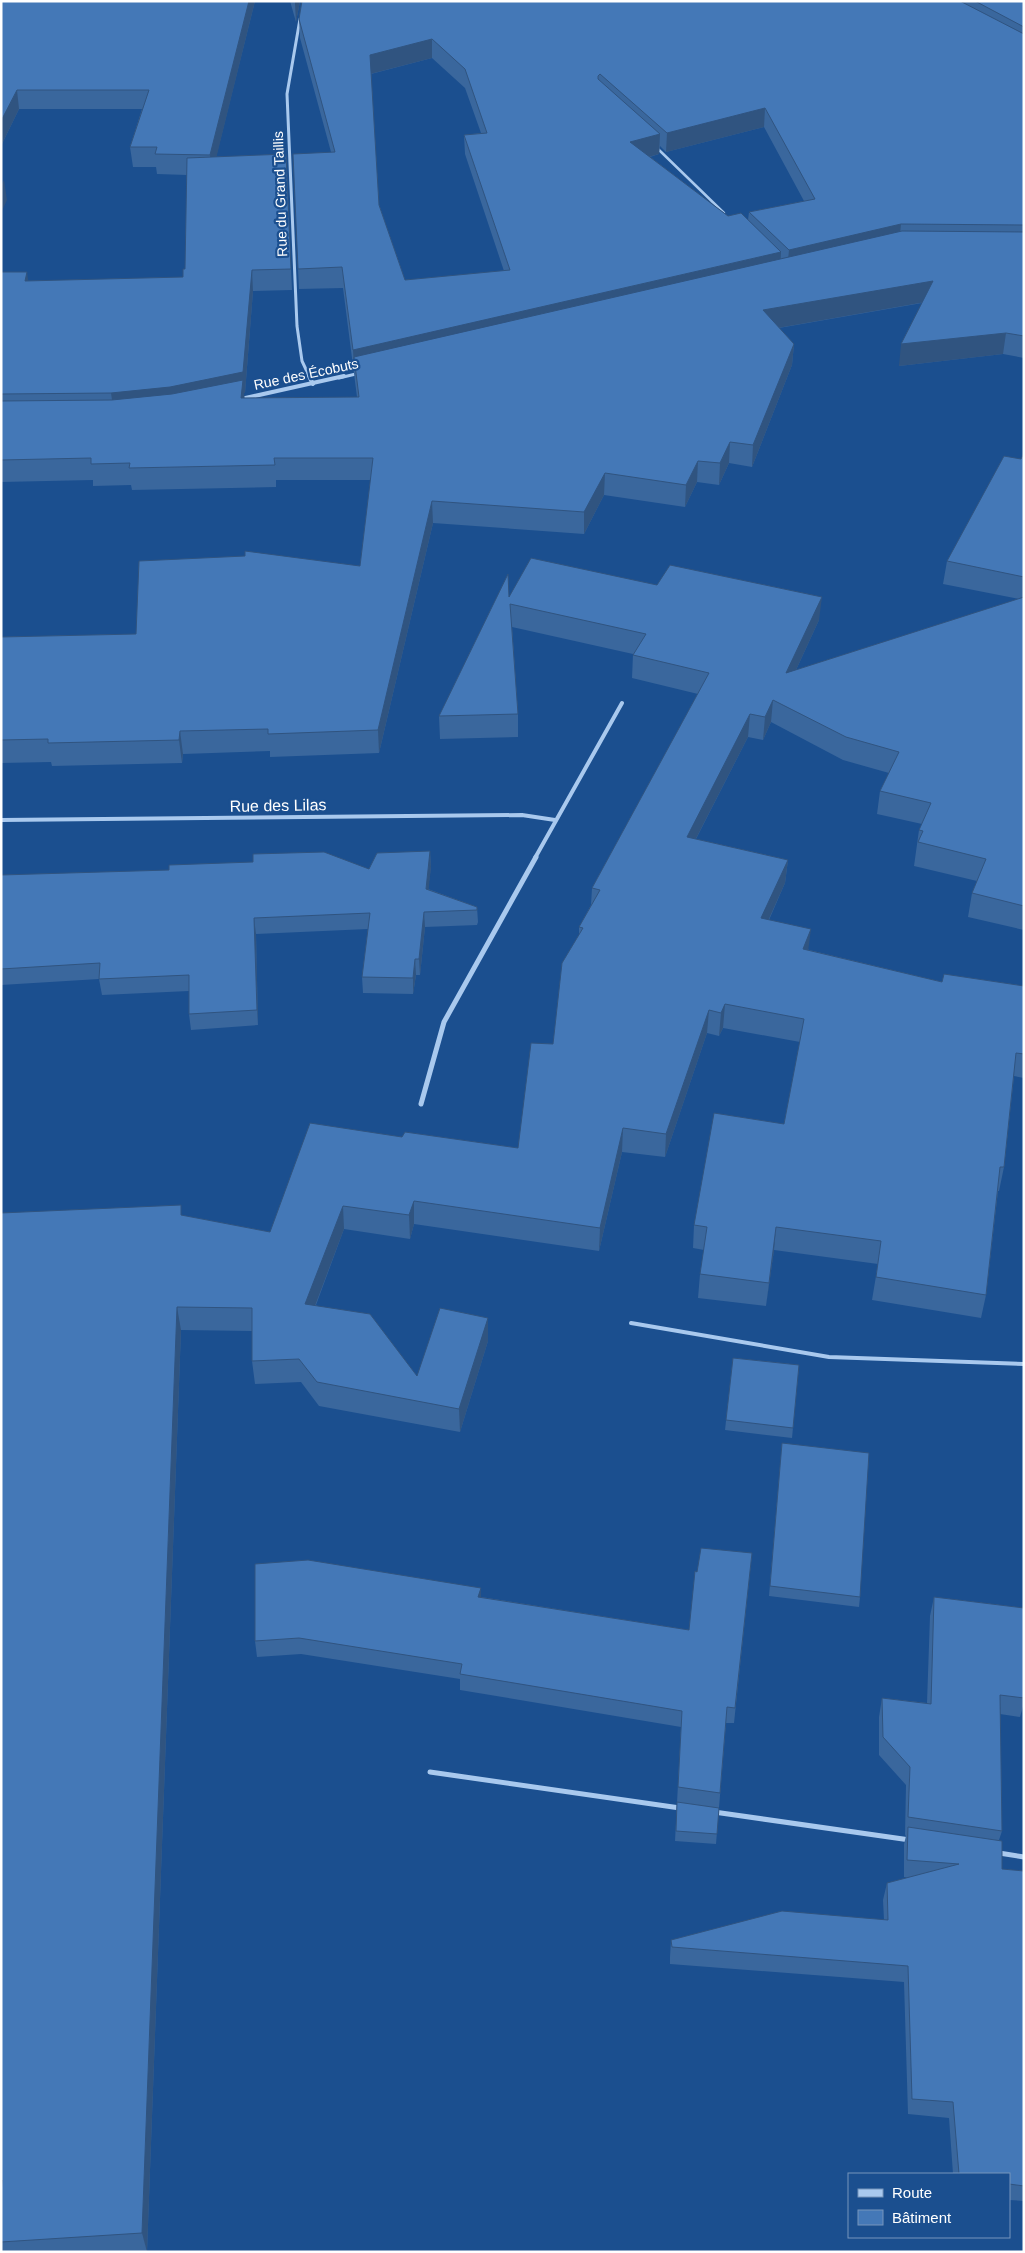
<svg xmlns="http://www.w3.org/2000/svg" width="1025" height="2253" font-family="Helvetica,sans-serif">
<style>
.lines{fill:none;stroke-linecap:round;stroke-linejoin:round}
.lane-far2{stroke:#a9c9ee;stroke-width:2.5}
.lane-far1{stroke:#a9c9ee;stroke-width:4}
.lane{stroke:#a9c9ee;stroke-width:5}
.street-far2{stroke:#a9c9ee;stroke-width:3}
.street-far1{stroke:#a9c9ee;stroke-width:4}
.street{stroke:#a9c9ee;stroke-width:5}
.wall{fill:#3a679d;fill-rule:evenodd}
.shaded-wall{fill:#305480}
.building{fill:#4478b7;stroke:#305480;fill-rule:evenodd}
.labels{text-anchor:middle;stroke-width:4.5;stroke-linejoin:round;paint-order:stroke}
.far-street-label{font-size:14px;fill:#fff;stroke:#1b4f8f}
.street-label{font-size:16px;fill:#fff;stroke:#1b4f8f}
</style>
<rect width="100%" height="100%" fill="#1b4f8f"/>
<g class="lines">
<!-- lane-far2 -->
<polyline class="lane-far2" points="657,148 724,213"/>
<!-- lane-far1 -->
<polyline class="lane-far1" points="631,1323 829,1357 1024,1364"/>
<!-- lane -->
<g class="lane">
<polyline points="430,1772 680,1808"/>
<polyline points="714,1812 910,1840"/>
<polyline points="999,1853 1024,1857"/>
</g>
<!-- street-far2 -->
<g class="street-far2">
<polyline points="300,19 287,94 297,326 302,361 310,378"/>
<polyline points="339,378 360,373"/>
</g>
<!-- street-far1 -->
<g class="street-far1">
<polyline points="309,376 313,384"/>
<polyline points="241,399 344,376"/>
<polyline points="1,820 522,815 555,820"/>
<polyline points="535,858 622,703"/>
</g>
<!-- street -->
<polyline class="street" points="421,1104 444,1022 536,857"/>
</g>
<!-- wall -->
<g class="wall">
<path d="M1,1h254l-39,156 70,-3 6,136 -39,1 -8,102h-1v5l113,-1 -14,-109 -44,1 -1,-20 33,-117 -31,-114 -1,-19 3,-18h722v357l-21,-4 -104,12 23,-63 -143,25 15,16 -2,21 -40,102 -23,-4 -10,22 -22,-3 -12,25 -81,-12 -20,39 -151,-11 -54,230 -109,4v-6l-87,3 -1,9 -130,3 -1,-4 -50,1v-126l135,-3 224,-68 11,-86h-95v7l-144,3 -1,-5 -38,1v-6l-92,2v-210l27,9 155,-4 2,-8 2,-94 -30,-1 -1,-7h-23l-3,-20 12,-38h-123l-18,37zM432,58l33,30 16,45 -17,2 1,19 39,117 -99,9 -26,-75 -8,-131zM764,127l40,74 -55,11 -1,8 -20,-4 -78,-59 9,-3 1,-8 6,6z"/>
<polygon points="290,1 300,1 296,22"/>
<polygon points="1024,453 1024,930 968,917 972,893 977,881 914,866 919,830 922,824 877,814 880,791 889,773 843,760 771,722 763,740 748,737 696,839 788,860 785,883 769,920 809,950 942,982 1024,986 1024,1078 1014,1076 1004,1167 999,1191 998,1191 986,1295 981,1318 872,1300 878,1264 774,1250 766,1306 698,1298 700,1274 704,1250 693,1248 694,1225 784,1124 800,1042 723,1028 719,1036 707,1033 665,1157 622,1152 599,1251 414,1224 410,1239 344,1229 316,1305 417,1376 488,1341 460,1432 319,1406 301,1382 255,1384 252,1361 252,1331 181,1330 147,2252 2,2252 1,1213 183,1216 270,1232 402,1137 518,1148 553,1044 579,935 579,927 591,905 592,888 698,694 632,678 633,654 512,627 518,714 518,737 440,739 439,716 509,597 819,620 796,670 1019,599 943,584 947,561 1021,459"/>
<polygon points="430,851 431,867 428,889 477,907 478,922 477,925 425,927 420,975 416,975 413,994 363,993 362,977 368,929 256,934 258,1025 191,1030 189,1014 189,991 102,995 99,979 1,985 1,875 369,869"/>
<polygon points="733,1358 799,1365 792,1438 725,1430"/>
<polygon points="782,1443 860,1597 859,1607 769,1596"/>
<polygon points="752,1553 734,1723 726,1723 716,1844 675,1841 681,1727 460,1690 460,1679 301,1654 257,1657 255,1641 481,1597 689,1630 697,1572"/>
<polygon points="934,1597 1024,1608 1024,1703 1020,1717 1000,1714 1002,1831 999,1840 1002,1869 1024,1871 1024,2201 1009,2200 1009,2174 953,2174 949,2118 908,2114 904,1982 670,1964 670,1957 671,1940 884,1920 883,1900 887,1883 909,1878 904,1877 904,1844 906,1836 905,1835 906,1785 879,1755 879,1717 882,1698 927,1703 930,1616"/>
</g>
<!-- shaded-wall -->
<g class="shaded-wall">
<polygon points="249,1 255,1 212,175 210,155"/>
<polygon points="295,1 300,1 296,22 295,4"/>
<polygon points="432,39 432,58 370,74 370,55"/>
<polygon points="17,90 19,109 1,146 1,121"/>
<polygon points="765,108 764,127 666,152 667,133"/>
<polygon points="660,134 659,154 630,162 630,142"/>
<polygon points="4,180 7,200 1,213 1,185"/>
<polygon points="901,224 899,245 787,271 789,250"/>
<polygon points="781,252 780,272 354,357 354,371 353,350"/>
<polygon points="252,270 253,291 245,393 244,393 245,401 114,414 111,393"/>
<polygon points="27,272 30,293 25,281"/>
<polygon points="933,281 931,301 761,331 763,310"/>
<polygon points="1006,333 1003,354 899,366 901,344"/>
<polygon points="794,344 792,365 752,467 753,445"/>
<polygon points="730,442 729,463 719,485 720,463"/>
<polygon points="698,461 697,482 685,507 686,485"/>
<polygon points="605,473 604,495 584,534 584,512"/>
<polygon points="432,501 433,523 379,753 378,730"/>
<polygon points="822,597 819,620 784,696 786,673"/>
<polygon points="773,700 771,722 763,740 765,717"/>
<polygon points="750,714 748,737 685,860 687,837"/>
<polygon points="180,731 183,754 182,763 179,740"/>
<polygon points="430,851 431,867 427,905 426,889"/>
<polygon points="788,860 785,883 759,941 761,918"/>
<polygon points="424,912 425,927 420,975 419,959"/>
<polygon points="254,918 256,934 258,1025 257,1010"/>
<polygon points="811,929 808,952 803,949"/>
<polygon points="415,959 416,975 413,994 413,978"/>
<polygon points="725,1004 723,1028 719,1036 721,1013"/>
<polygon points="709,1010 707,1033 665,1157 666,1134"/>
<polygon points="623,1128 622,1152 599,1251 600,1228"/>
<polygon points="414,1201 414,1224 410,1239 409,1215"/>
<polygon points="343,1206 344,1229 307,1327 305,1304"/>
<polygon points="776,1227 774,1250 766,1306 769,1283"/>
<polygon points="177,1307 181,1330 147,2252 142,2233"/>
<polygon points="488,1318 488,1341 460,1432 459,1409"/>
<polygon points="481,1588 481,1604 478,1597"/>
</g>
<!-- building -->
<g class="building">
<polygon points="1,1 249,1 210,155 155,154 157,147 130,147 149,90 17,90 1,121"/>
<path d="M302,1h658l64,33v191l-123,-1 -112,26 -40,-38 66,-13 -50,-91 -98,25 -67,-59 -2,2v3l62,55 -30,8 98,74 13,-3 40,39 -428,98 -11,-83 -44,2 -5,-115 42,-2 -36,-133zM432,39l33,30 22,64 -23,2 46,135 -105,10 -26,-75 -9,-150z"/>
<polygon points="975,1 1024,1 1024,27"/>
<polygon points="286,154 291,269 252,270 243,372 170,387 111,393 1,394 1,272 27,272 25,281 183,277 183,269 185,269 187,158"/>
<polygon points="902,231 1024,232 1024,336 1006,333 901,344 933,281 763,310 794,344 753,445 730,442 720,463 698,461 686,485 605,473 584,512 432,501 378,730 268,734 268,729 180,731 179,740 48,743 48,739 1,740 1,637 136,634 139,561 245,556 245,551 360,566 373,458 274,458 275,465 129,468 130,463 91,464 91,458 1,460 1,401 112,400 172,394 243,380 241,398 359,397 354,357"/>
<polygon points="1024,453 1024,577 947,561 1004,456 1021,459"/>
<polygon points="531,558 657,585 670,565 822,597 786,673 1024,597 1024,906 972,893 986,859 918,842 923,831 919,830 931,803 880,791 899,752 846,737 773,700 765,717 750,714 687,837 788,860 761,918 811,929 803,949 942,982 944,974 1024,986 1024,1054 1016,1053 1004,1167 1000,1167 986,1295 876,1277 881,1241 776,1227 769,1283 700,1274 707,1227 694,1225 714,1113 784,1124 804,1019 725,1004 721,1013 709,1010 666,1134 623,1128 600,1228 414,1201 409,1215 343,1206 305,1304 370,1314 417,1376 440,1308 488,1318 459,1409 317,1382 299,1359 252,1361 252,1308 177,1307 142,2233 1,2242 1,2195 2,2180 1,2180 1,1213 181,1205 181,1215 270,1232 310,1123 402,1137 405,1132 518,1148 531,1043 553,1044 562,963 583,928 579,927 600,890 592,888 709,673 633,655 646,634 510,604 518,714 439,716 508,574 509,597"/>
<polygon points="430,851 426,889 477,907 477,910 424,912 419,959 415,959 413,978 362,977 370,913 254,918 257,1010 189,1014 189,975 99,979 100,963 1,969 1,875 169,870 169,865 253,862 253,854 324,852 369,869 377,853"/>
<polygon points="733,1358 799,1365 793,1428 726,1420"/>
<polygon points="782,1443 869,1453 860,1597 770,1586"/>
<polygon points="701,1548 752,1553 735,1708 727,1707 720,1793 678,1787 682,1711 460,1674 462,1664 299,1638 255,1641 255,1564 308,1560 481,1588 478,1597 689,1630 695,1571 697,1572"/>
<polygon points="934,1597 1024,1608 1024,1698 1000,1695 1002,1831 908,1817 910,1767 883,1737 882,1698 931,1704"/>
<polygon points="677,1802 719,1808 717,1834 676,1831"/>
<polygon points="908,1827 1002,1841 1002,1869 1024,1871 1024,2186 1009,2184 1009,2174 959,2174 953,2102 912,2099 908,1966 672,1947 671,1940 782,1911 888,1920 887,1883 959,1864 907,1860"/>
</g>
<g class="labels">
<!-- far-street labels -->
<g class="far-street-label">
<text transform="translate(280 194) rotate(-92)" y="5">Rue du Grand Taillis</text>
<text transform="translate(306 374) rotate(-12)" y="5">Rue des Écobuts</text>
</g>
<!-- street labels -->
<g class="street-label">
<text transform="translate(278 805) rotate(-1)" y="6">Rue des Lilas</text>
</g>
</g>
<!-- border -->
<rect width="1025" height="2253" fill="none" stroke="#ffffff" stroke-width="5"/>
<!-- legend -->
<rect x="848" y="2173" width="162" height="65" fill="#1b4f8f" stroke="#7695bc"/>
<rect x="858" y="2189" width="25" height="8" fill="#a9c9ee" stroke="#7695bc"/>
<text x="892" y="2198" font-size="15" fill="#ffffff">Route</text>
<rect x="858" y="2210" width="25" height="15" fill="#4478b7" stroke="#7695bc"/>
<text x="892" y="2223" font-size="15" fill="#ffffff">Bâtiment</text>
</svg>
